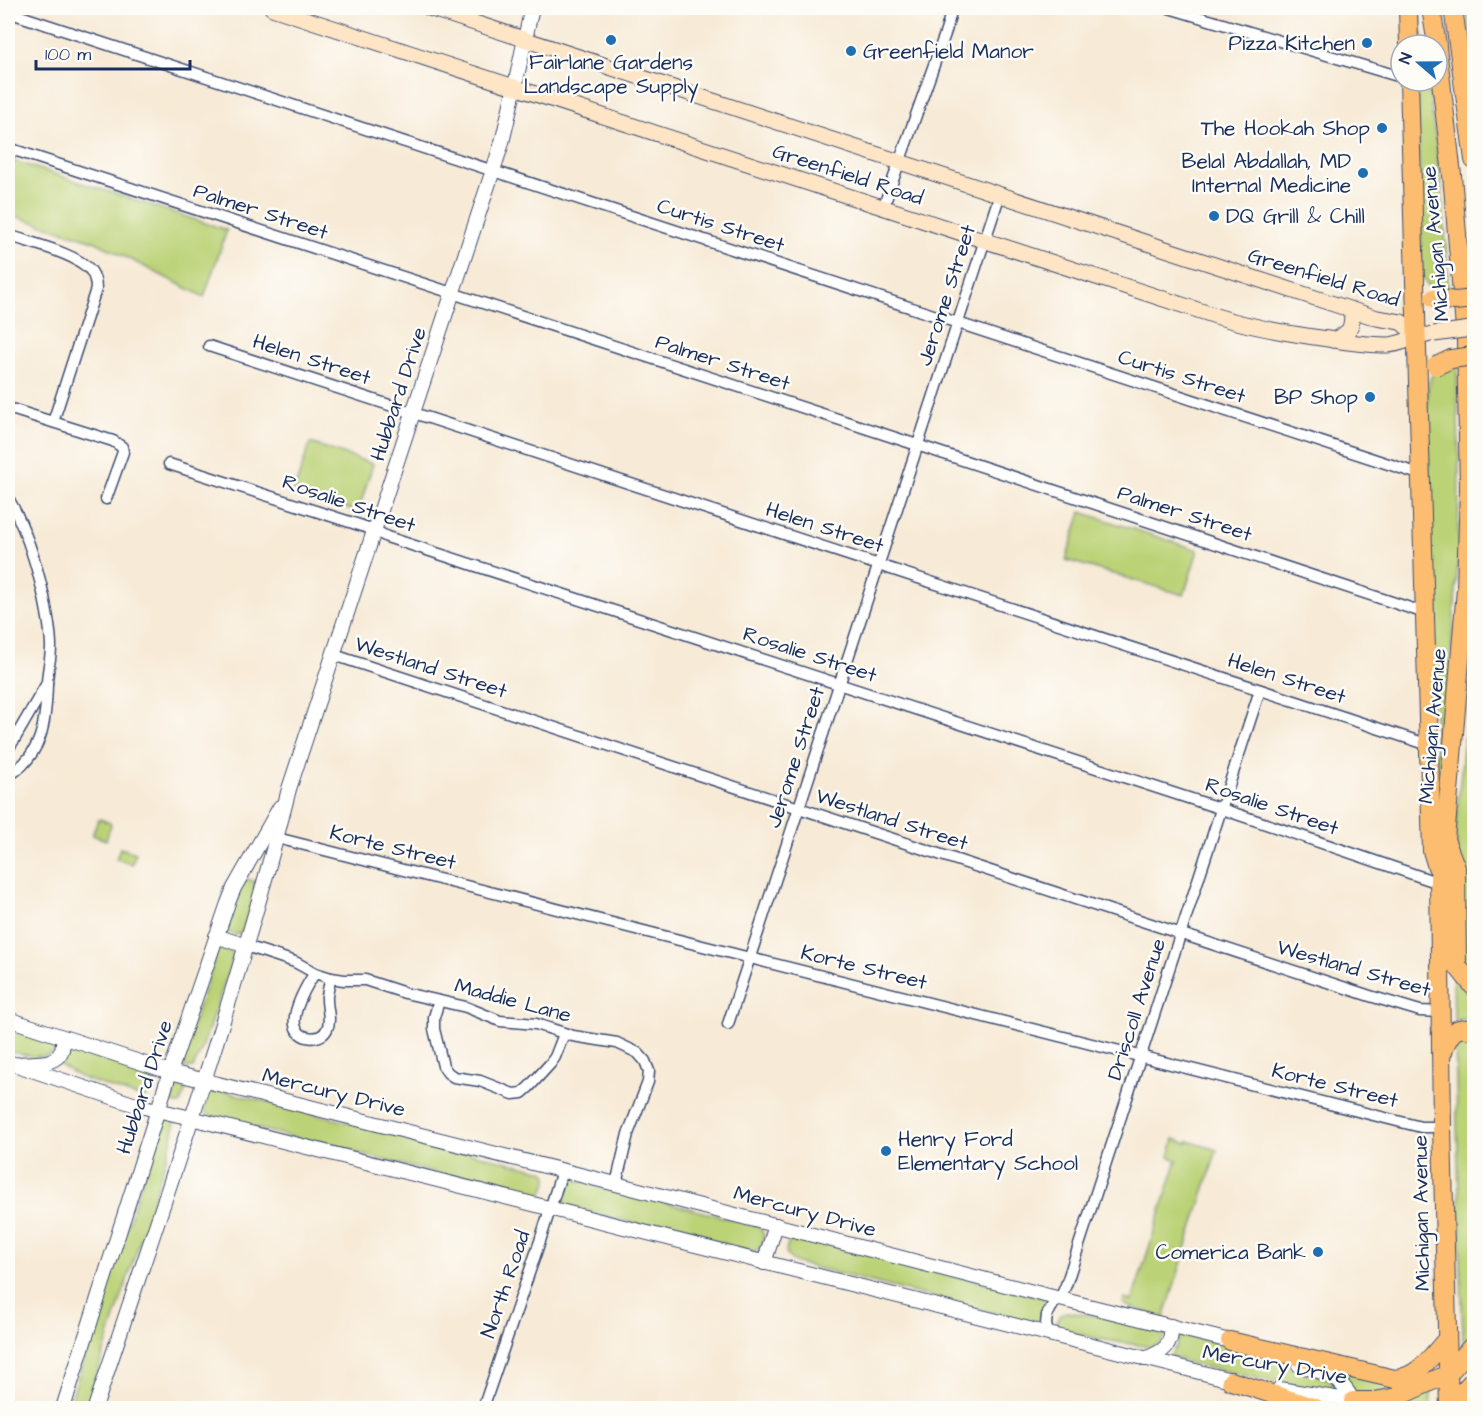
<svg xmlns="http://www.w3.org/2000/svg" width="1482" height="1416" font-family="'Architects Daughter',sans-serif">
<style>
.green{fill:#bbd276;stroke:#6b806a;stroke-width:1.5}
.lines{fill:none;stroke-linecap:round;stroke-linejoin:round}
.minor-casing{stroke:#3c4b70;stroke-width:13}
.tertiary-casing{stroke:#3c4b70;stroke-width:16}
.secondary-casing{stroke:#3c4b70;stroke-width:17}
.primary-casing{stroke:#3c4b70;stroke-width:20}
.minor{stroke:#fff;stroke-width:10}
.tertiary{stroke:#fff;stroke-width:14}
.secondary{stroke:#fee5c5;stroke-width:15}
.primary{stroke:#fcbd6f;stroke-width:18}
.secondary-bridge-casing{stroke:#3c4b70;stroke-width:17;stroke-linecap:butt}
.primary-bridge-casing{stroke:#3c4b70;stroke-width:20;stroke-linecap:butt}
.secondary-bridge{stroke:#fee5c5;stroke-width:15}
.primary-bridge{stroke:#fcbd6f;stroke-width:18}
.poi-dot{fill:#1f6fb2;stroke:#fdfcf7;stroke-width:2}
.labels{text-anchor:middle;stroke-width:5;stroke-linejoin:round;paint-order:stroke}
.poi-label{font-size:21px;fill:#1b2f5e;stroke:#fdfcf7;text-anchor:end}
.street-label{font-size:21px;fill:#1b2f5e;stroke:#fdfcf7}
</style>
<rect width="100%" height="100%" fill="#fdfcf7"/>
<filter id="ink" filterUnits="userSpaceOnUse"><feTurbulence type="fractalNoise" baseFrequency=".0167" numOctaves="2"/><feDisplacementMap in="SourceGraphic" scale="12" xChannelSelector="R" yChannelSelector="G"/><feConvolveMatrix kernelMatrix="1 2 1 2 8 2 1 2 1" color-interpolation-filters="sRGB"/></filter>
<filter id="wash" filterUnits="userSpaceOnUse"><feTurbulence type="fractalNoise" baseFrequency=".008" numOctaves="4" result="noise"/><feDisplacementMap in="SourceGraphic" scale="24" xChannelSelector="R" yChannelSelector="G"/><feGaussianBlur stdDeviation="1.35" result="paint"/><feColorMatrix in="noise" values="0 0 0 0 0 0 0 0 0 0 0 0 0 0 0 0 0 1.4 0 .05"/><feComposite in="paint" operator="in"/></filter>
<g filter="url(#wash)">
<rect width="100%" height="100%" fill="#f7ead6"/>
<!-- green -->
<g class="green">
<polygon points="1415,8 1418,8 1424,45 1416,45"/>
<polygon points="1466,8 1469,8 1474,33 1474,70"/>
<path d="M1417,81h11l15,121 6,95c-16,-4 -18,-6 -27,-20z"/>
<polygon points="8,159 227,230 204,297 94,241 8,214"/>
<path d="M1457,363l2,98 -1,102 -18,232 -3,1 -10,-374c1,-12 -2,-41 7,-49 6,-5 16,-7 23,-10z"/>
<polygon points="310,443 373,464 358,512 294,491"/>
<polygon points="1081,512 1198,550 1184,595 1066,560"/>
<polygon points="1474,630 1474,979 1461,960 1458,851 1455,832 1464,741 1470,699"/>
<polygon points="100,819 110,823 111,825 106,840 93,835 93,833 98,820"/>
<polygon points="120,848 136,853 132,864 116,859"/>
<path d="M247,879c6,1 10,4 9,11l-14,42 -7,3 -8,-3 -1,-2 14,-46z"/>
<polygon points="223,948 232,952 233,958 201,1051 193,1068 188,1068 183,1065 185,1047 218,949"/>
<polygon points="1453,973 1474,994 1474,1023 1464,1019 1455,1021 1454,1020"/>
<path d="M8,1030l45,9c12,27 -34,15 -45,12z"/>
<polygon points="1463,1035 1474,1041 1474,1334 1463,1345 1455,1043"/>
<path d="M65,1044l89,30c1,9 -2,23 -12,24l-60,-20 -24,-14z"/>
<polygon points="181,1081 186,1084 186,1089 180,1104 175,1104 171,1100 176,1085"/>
<path d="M212,1089h3l328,82 4,3c1,9 -3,21 -11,24l-312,-78 -15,-5 -5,-4 3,-15z"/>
<polygon points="165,1119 174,1119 175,1122 172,1140 86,1408 68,1408 157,1134"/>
<polygon points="1174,1139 1187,1143 1188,1141 1217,1150 1164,1318 1125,1305 1123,1302 1124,1299 1132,1301 1177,1160 1169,1157"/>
<path d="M572,1179l187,47c9,12 5,24 -10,26l-174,-44 -11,-5c-2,-8 2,-18 8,-24z"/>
<path d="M797,1237l246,60 7,7 -6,6 -3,13 -3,1 -241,-61c-16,-7 -13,-19 0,-26z"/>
<path d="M1066,1312l70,9 25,8 4,7c-3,7 -6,9 -14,11l-53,-8 -36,-9 -5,-3 -1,-5 4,-7z"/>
<polygon points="1179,1334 1208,1340 1327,1378 1336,1383 1341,1396 1192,1364 1172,1357 1171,1354 1177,1345"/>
<polygon points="1289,1357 1388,1382 1429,1367 1429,1375 1411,1387 1356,1396"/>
<polygon points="1430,1389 1431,1408 1359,1408"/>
</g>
</g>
<g filter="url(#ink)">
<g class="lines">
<!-- minor casing -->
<g class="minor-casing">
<g id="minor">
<polyline points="1169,8 1401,77"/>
<polyline points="8,12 1422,475"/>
<polyline points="8,148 908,442 1425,613"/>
<polyline points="883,208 946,31 952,8"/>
<path d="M8,235c21,8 69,18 83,36 4,6 5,12 5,18l-43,133"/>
<polyline points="209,346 1429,745"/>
<polyline points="8,408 113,441 122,447 123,452 106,499"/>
<polyline points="169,464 353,523 374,530 387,537 1222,809 1439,883"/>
<path d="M8,498c18,30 28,64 36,99 3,16 7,33 7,50 0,12 -4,25 -4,37 -1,37 -4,71 -39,92"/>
<polyline points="334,655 1370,996 1420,1011 1441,1012"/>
<polyline points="8,749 14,740 47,683"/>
<polyline points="277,838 750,958 1421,1127 1442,1127"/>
<polyline points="246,946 295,962 315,973 331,978 344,980 365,980 405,993 466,1007 500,1021 536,1024 573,1036 617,1043 638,1053 645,1061 649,1071 648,1082 628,1134 616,1184"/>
<path d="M315,973c-8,11 -23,38 -20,52 3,15 26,17 32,4 5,-10 -1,-22 0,-33 1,-6 2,-12 4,-18"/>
<polyline points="439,1001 434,1017 434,1029 443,1066 448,1073 454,1077 480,1081 513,1094 522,1093 529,1087 550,1064 555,1057 564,1034"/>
<polyline points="728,1024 1000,194"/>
<polyline points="1048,1335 1046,1324 1047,1315 1054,1303 1060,1299 1066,1285 1260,690"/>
<polyline points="483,1408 540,1241 562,1171"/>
</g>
</g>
<!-- tertiary casing -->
<g class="tertiary-casing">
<g id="tertiary">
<polyline points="216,936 246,946"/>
<polyline points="8,1019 170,1072 616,1184 1060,1299 1230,1341 1239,1344"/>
<polyline points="8,1062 136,1105 191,1118 1239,1382"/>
<path d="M20,1064c13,-2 34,2 41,-12 2,-4 2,-10 3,-14"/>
<polyline points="764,1263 776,1225"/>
<path d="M1145,1359c17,-7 28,-12 26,-33"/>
<path d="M1279,1389l74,12c-12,-25 -29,-29 -54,-36"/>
<polyline points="63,1408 170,1072 228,903 234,888 280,807"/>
<path d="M95,1408c68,-205 141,-409 194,-619l212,-643c12,-46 20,-92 31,-138"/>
</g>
</g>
<!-- secondary casing -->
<g class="secondary-casing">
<g id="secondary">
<path d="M272,8l947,309c36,11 72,17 109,22 19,3 39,6 59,6 15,0 25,-9 40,-10"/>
<polyline points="429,8 1352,310 1377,318 1401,322 1417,336"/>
<path d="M1333,340c18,-8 19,-11 19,-30"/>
</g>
</g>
<!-- primary casing -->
<g class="primary-casing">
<g id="primary">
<polyline points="1408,8 1409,45"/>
<polyline points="1431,8 1437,45"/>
<polyline points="1453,8 1474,160"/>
<polyline points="1437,47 1452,175 1466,340 1469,487 1466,589 1445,840 1439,878 1442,1127 1449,1408"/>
<polyline points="1409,81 1432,851 1437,867"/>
<polyline points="1446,842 1456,868 1457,966 1474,987"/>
<path d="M1443,1052c5,-16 12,-30 31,-20"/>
<path d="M1230,1341l165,38c23,-2 37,-23 51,-39"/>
<polyline points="1231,1381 1316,1408"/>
<polyline points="1449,1407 1474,1379"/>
<polyline points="1356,1408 1353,1401 1374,1401 1397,1397 1428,1383 1448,1374 1474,1344"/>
</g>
</g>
<!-- minor -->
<use href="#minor" class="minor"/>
<!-- tertiary -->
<use href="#tertiary" class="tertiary"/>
<!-- secondary -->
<use href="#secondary" class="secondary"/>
<!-- primary -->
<use href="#primary" class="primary"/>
<!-- secondary-bridge casing -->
<g class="secondary-bridge-casing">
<polyline id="secondary-bridge" points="1434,334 1471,329"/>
</g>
<!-- primary-bridge casing -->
<g class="primary-bridge-casing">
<g id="primary-bridge">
<polyline points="1434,298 1455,301 1474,299"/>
<polyline points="1436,366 1451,359 1474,356"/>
</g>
</g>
<!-- secondary-bridge -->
<use href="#secondary-bridge" class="secondary-bridge"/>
<!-- primary-bridge -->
<use href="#primary-bridge" class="primary-bridge"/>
</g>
</g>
<!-- markers -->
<g class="poi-dot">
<circle cx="611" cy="40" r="6"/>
<circle cx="1367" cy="43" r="6"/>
<circle cx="851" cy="51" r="6"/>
<circle cx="1382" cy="128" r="6"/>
<circle cx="1363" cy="173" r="6"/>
<circle cx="1214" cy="216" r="6"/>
<circle cx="1370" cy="397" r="6"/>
<circle cx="886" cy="1151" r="6"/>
<circle cx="1318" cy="1252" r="6"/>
</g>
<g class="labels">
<!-- poi labels -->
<g class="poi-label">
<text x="1355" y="50">Pizza Kitchen</text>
<text x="863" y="58" text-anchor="start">Greenfield Manor</text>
<text x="611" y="69" text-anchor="middle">Fairlane Gardens<tspan x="611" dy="24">Landscape Supply</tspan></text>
<text x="1370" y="135">The Hookah Shop</text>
<text x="1351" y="168">Belal Abdallah, MD<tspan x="1351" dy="24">Internal Medicine</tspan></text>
<text x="1226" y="223" text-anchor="start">DQ Grill &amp; Chill</text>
<text x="1358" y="404">BP Shop</text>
<text x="898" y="1146" text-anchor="start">Henry Ford<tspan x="898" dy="24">Elementary School</tspan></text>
<text x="1306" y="1259">Comerica Bank</text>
</g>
<!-- street labels -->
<g class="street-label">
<text transform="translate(848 174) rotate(18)" y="7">Greenfield Road</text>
<text transform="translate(261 211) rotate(18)" y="7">Palmer Street</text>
<text transform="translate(721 225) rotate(18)" y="7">Curtis Street</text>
<text transform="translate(1435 244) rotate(-95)" y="7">Michigan Avenue</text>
<text transform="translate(1324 277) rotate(17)" y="7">Greenfield Road</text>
<text transform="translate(946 295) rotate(-72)" y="7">Jerome Street</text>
<text transform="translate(312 359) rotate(18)" y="7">Helen Street</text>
<text transform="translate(723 362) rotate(18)" y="7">Palmer Street</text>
<text transform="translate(1182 376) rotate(18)" y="7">Curtis Street</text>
<text transform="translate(398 394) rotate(-72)" y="7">Hubbard Drive</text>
<text transform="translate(349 503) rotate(19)" y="7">Rosalie Street</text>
<text transform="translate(1185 513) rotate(18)" y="7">Palmer Street</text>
<text transform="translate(825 527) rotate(18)" y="7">Helen Street</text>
<text transform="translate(810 654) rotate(18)" y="7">Rosalie Street</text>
<text transform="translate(431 667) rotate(18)" y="7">Westland Street</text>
<text transform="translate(1287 678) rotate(18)" y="7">Helen Street</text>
<text transform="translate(1432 726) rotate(-85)" y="7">Michigan Avenue</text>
<text transform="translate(795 757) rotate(-72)" y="7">Jerome Street</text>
<text transform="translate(1272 806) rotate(19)" y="7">Rosalie Street</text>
<text transform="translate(892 819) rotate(18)" y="7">Westland Street</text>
<text transform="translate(393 847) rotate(14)" y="7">Korte Street</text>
<text transform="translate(864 967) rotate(14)" y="7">Korte Street</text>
<text transform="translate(1354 968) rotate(16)" y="7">Westland Street</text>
<text transform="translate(513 1000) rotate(15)" y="7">Maddie Lane</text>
<text transform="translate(1136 1009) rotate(-72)" y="7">Driscoll Avenue</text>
<text transform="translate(1335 1085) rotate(14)" y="7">Korte Street</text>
<text transform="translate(144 1087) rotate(-72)" y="7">Hubbard Drive</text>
<text transform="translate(334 1092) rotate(14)" y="7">Mercury Drive</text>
<text transform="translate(805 1211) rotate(15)" y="7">Mercury Drive</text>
<text transform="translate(1421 1213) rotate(-91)" y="7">Michigan Avenue</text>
<text transform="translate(505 1284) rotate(-71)" y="7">North Road</text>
<text transform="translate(1275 1364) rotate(10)" y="7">Mercury Drive</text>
</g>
</g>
<!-- margin -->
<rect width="1482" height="1416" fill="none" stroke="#fdfcf7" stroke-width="30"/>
<!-- north arrow -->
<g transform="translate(1419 63) rotate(290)"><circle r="28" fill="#fdfcf7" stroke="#a3aaba" stroke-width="1.5"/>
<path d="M0-4.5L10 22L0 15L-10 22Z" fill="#1f6fb2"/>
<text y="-9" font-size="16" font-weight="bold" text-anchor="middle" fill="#1b2f5e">N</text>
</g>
<!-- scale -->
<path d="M36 60v9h154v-9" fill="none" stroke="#1b2f5e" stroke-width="3"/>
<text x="45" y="60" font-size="18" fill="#1b2f5e" stroke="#fdfcf7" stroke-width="4.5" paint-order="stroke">100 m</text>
</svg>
